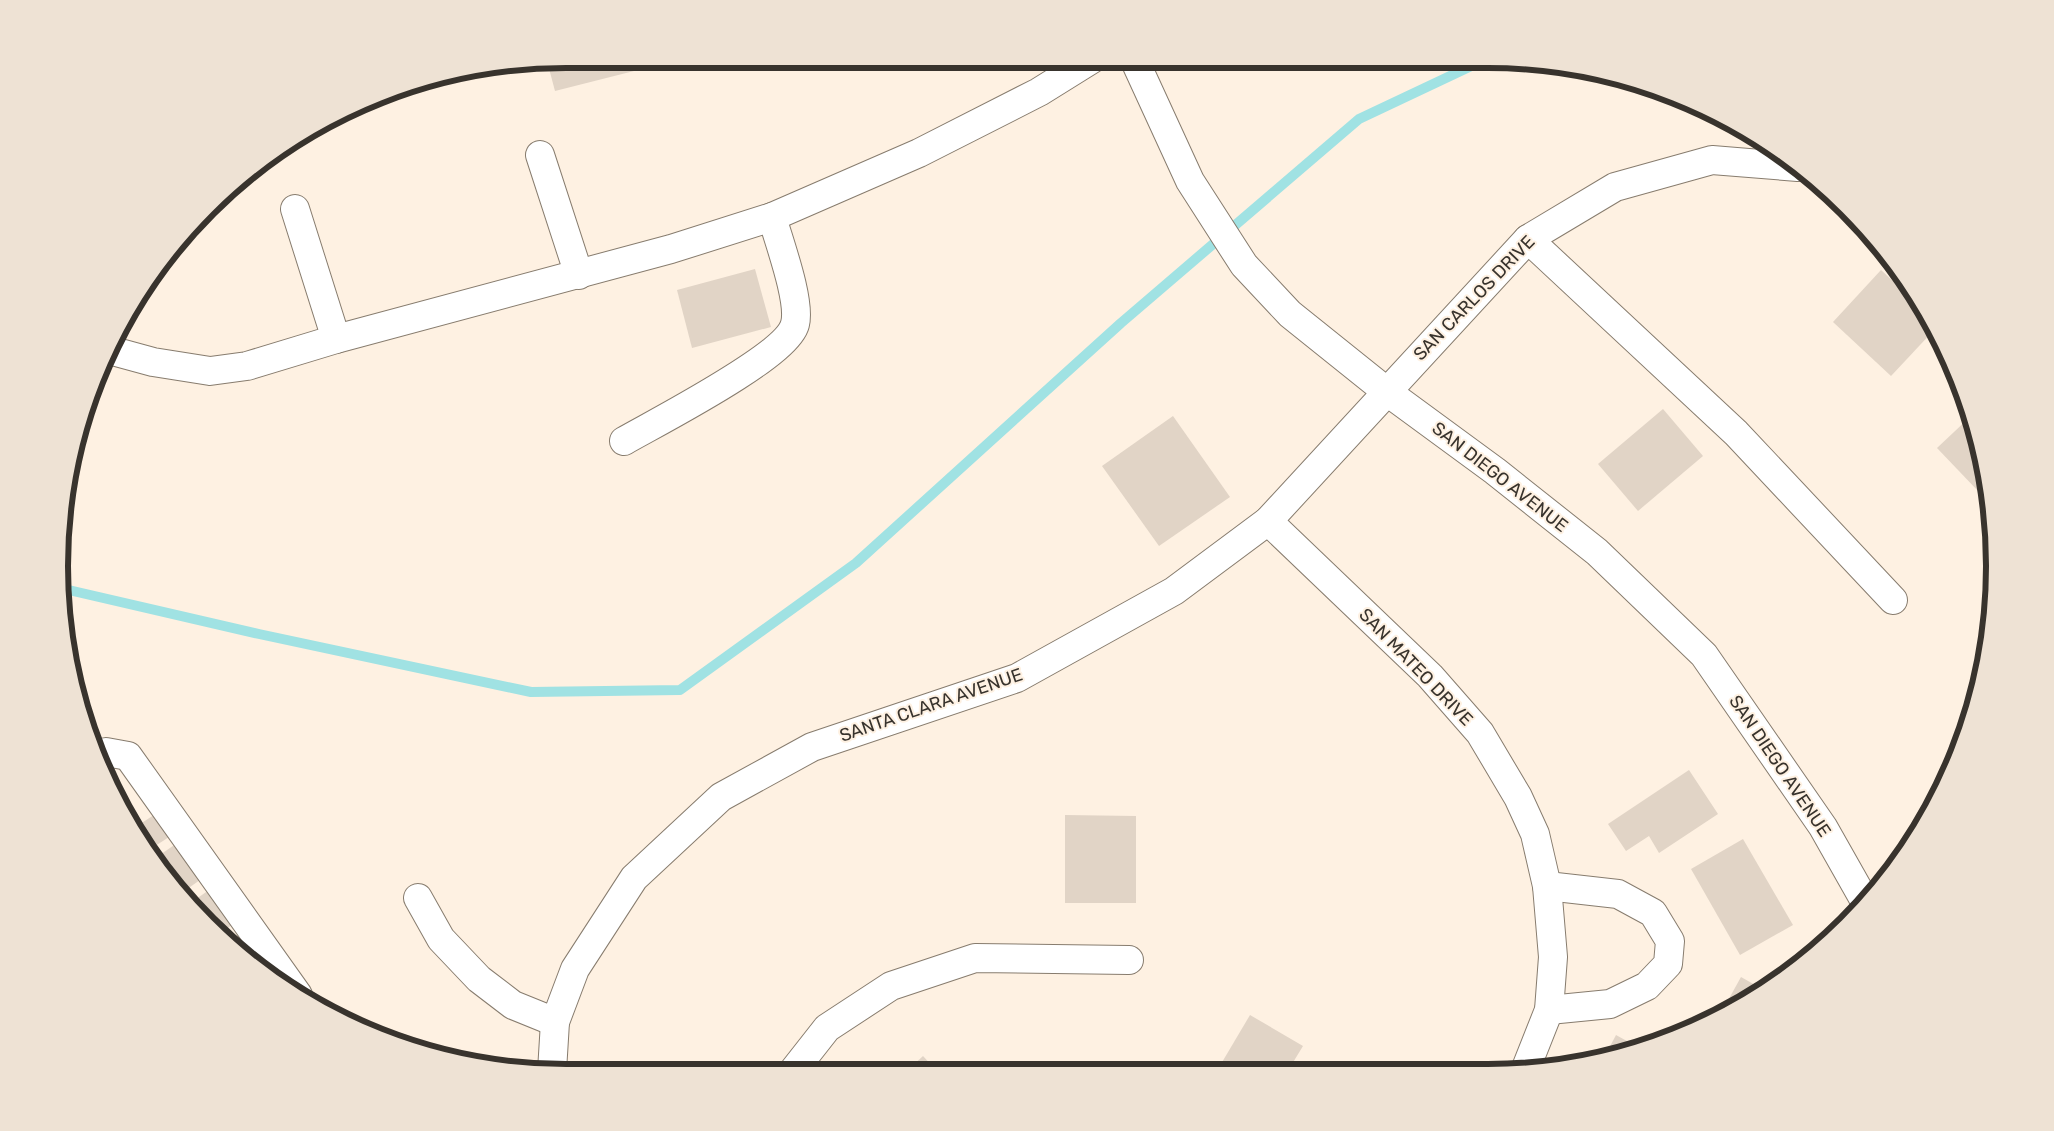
<svg xmlns="http://www.w3.org/2000/svg" width="2054" height="1131" font-family="Rubik,sans-serif">
<style>
.lines{fill:none;stroke-linecap:round;stroke-linejoin:round}
.stream{stroke:#a0e2e3;stroke-width:10}
.building{fill:#e1d4c6}
.street-casing{stroke:#877c6e;stroke-width:30}
.secondary-casing{stroke:#877c6e;stroke-width:30}
.street{stroke:#fff;stroke-width:28}
.secondary{stroke:#fff;stroke-width:28}
.labels{text-anchor:middle;stroke-width:4;stroke-linejoin:round;paint-order:stroke}
.street-label{font-size:18px;fill:#38332d;stroke:#fef1e2}
.rim{fill:none;stroke:#38332d;stroke-width:6}
</style>
<rect width="100%" height="100%" fill="#fef1e2"/>
<g class="lines">
<!-- stream -->
<polyline class="stream" points="60,588 259,634 531,692 680,690 856,563 1121,323 1359,119 1484,60"/>
</g>
<!-- building -->
<g class="building">
<polygon points="566,59 631,59 634,71 555,91 547,61"/>
<polygon points="755,269 771,327 692,348 677,290"/>
<polygon points="1881,270 1923,309 1935,329 1891,376 1833,322"/>
<polygon points="1663,409 1703,456 1638,511 1598,464"/>
<polygon points="1173,416 1230,497 1159,546 1102,466"/>
<polygon points="1971,416 1978,434 1986,485 1979,492 1937,448"/>
<polygon points="1689,770 1718,814 1659,853 1649,836 1626,851 1608,824"/>
<polygon points="154,815 169,837 149,850 134,828"/>
<polygon points="1065,815 1136,816 1136,903 1065,903"/>
<polygon points="196,830 220,866 180,894 154,859"/>
<polygon points="1743,839 1793,925 1740,955 1691,869"/>
<polygon points="229,876 253,911 220,933 189,904"/>
<polygon points="260,920 268,975 257,967 229,941"/>
<polygon points="1741,977 1764,990 1721,1013"/>
<polygon points="1250,1015 1303,1046 1289,1069 1218,1069"/>
<polygon points="1616,1035 1636,1046 1606,1054"/>
<polygon points="923,1056 936,1070 908,1070"/>
</g>
<g class="lines">
<!-- street casing -->
<g class="street-casing">
<g id="street">
<polyline points="540,155 579,275"/>
<polyline points="295,209 336,339"/>
<polyline points="1528,239 1736,433 1893,600"/>
<polyline points="109,350 153,362 210,371 247,366 336,339 671,249 772,217 919,153 1039,92 1092,59"/>
<path d="M624,441c33,-19 163,-85 171,-117 6,-23 -16,-82 -23,-107"/>
<polyline points="1268,521 1430,676 1480,733 1518,797 1535,834 1547,886 1553,957 1549,1010 1526,1068"/>
<polyline points="97,758 106,752 128,756 298,995"/>
<polyline points="1547,886 1618,894 1653,913 1670,941 1668,964 1647,986 1610,1004 1549,1010"/>
<polyline points="418,898 441,939 479,979 513,1005 555,1022"/>
<polyline points="794,1070 827,1028 891,986 975,958 1129,960"/>
<polyline points="552,1071 555,1022 575,969 634,878 721,797 812,747 1017,678 1174,591 1268,521 1528,239 1615,187 1712,160 1798,167"/>
</g>
</g>
<!-- secondary casing -->
<g class="secondary-casing">
<polyline id="secondary" points="1134,59 1190,181 1244,265 1290,314 1386,391 1495,471 1597,552 1704,655 1823,827 1866,903"/>
</g>
<!-- street -->
<use href="#street" class="street"/>
<!-- secondary -->
<use href="#secondary" class="secondary"/>
</g>
<g class="labels">
<!-- street labels -->
<g class="street-label">
<text transform="translate(1474 298) rotate(-46)" y="6">SAN CARLOS DRIVE</text>
<text transform="translate(1500 477) rotate(38)" y="6">SAN DIEGO AVENUE</text>
<text transform="translate(1416 667) rotate(46)" y="6">SAN MATEO DRIVE</text>
<text transform="translate(931 705) rotate(-19)" y="6">SANTA CLARA AVENUE</text>
<text transform="translate(1780 766) rotate(56)" y="6">SAN DIEGO AVENUE</text>
</g>
</g>
<!-- crop -->
<path d="M0 0H2054V1131H0ZM566 68H1488A498 498 0 0 1 1986 566V566A498 498 0 0 1 1488 1064H566A498 498 0 0 1 68 566V566A498 498 0 0 1 566 68Z" fill="#eee2d4" fill-rule="evenodd"/>
<path class="rim" d="M566 68H1488A498 498 0 0 1 1986 566V566A498 498 0 0 1 1488 1064H566A498 498 0 0 1 68 566V566A498 498 0 0 1 566 68Z"/>
</svg>
